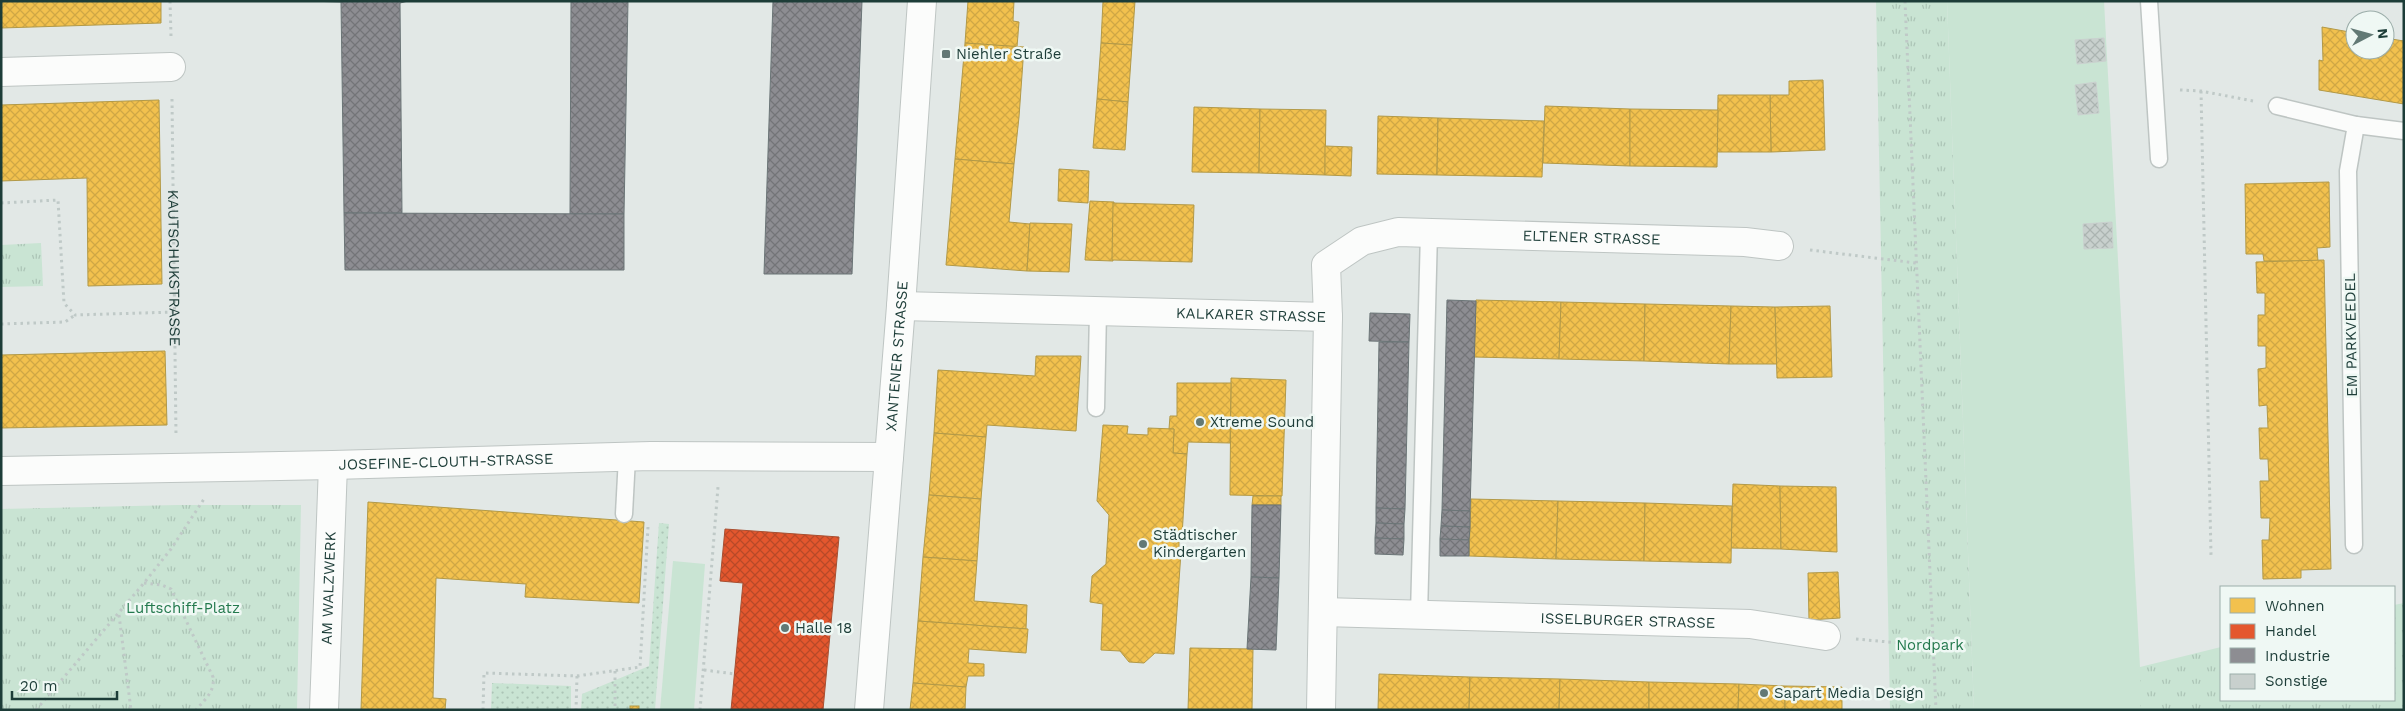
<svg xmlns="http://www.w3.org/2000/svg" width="2405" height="711" font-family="'Work Sans',sans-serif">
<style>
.grass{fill:url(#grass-dots)}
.park{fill:url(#park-tufts)}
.garden{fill:#c9e4d3}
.homes{fill:url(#homes-cross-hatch);stroke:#b29947}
.shops{fill:url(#shops-cross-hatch);stroke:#a84f31}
.industry{fill:url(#industry-cross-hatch);stroke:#6b7577}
.building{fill:url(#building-cross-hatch);stroke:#cad1cf}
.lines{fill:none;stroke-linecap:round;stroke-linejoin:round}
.service-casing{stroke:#bec5c3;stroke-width:19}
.minor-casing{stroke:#bec5c3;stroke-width:30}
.tertiary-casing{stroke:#bec5c3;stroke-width:30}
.path{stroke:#bfc9c7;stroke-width:3;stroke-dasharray:2.5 4;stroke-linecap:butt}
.service{stroke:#fbfcfb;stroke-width:16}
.minor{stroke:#fbfcfb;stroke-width:28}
.tertiary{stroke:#fbfcfb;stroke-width:28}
.poi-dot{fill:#627975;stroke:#eff8f4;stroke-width:2}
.labels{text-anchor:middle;stroke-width:5;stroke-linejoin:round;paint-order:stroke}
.poi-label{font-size:15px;fill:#1d3d38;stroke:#eff8f4;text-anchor:start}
.street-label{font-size:15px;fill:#1d3d38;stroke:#eff8f4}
.park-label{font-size:15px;fill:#23794d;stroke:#eff8f4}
</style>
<defs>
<pattern id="grass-dots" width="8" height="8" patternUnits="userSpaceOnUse" patternTransform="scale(1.25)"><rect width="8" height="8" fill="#c9e4d3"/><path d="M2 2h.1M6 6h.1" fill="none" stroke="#acc4b6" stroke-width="1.8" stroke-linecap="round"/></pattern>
<pattern id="park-tufts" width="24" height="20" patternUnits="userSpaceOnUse" patternTransform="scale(1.25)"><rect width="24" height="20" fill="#c9e4d3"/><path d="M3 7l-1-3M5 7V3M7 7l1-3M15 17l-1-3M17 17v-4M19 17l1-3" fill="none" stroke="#acc4b6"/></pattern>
<pattern id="homes-cross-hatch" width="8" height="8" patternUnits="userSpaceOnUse" patternTransform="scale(1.25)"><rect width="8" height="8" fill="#f2c14e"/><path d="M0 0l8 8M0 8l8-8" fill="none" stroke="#cfa745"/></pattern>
<pattern id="shops-cross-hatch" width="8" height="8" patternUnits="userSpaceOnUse" patternTransform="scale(1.25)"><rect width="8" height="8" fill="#e4572e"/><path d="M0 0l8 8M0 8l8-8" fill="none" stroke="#b84928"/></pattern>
<pattern id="industry-cross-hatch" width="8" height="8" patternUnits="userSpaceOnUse" patternTransform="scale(1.25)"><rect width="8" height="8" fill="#8d8d92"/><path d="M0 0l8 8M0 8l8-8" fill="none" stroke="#737478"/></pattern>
<pattern id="building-cross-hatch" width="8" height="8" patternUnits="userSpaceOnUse" patternTransform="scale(1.25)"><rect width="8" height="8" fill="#c8d0cd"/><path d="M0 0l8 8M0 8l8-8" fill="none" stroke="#abb4b1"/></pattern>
</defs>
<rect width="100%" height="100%" fill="#e2e8e6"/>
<!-- grass -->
<g class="grass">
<polygon points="659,523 669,524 655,710 581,710 582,694 649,666"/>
<polygon points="492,683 571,686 571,710 491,710"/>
</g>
<!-- park -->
<g class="park">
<polygon points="1876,1 1947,1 1974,710 1890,710"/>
<polygon points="41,243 43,286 1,287 1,245"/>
<polygon points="177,505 301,505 297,710 1,710 1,509"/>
<polygon points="2404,603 2404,710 2140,710 2140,667 2221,647 2221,700 2394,700 2394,605"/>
</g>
<!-- garden -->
<g class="garden">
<polygon points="1947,1 2104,1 2140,667 2140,710 1974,710"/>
<polygon points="673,561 705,564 694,710 660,710"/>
</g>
<!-- homes -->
<g class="homes">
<polygon points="1,1 161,1 161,23 1,28"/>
<polygon points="968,1 1014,1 1013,21 1019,22 1017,47 965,43"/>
<polygon points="1103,1 1135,1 1132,45 1101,43"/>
<polygon points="2322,27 2355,33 2355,50 2385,50 2385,38 2404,41 2404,104 2319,90 2319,60 2323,61"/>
<polygon points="965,43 1024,47 1019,117 1014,164 955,159"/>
<polygon points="1101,43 1132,45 1128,102 1097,99"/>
<polygon points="1823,80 1825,150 1771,152 1770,95 1789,95 1789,81"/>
<polygon points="1718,95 1770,95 1771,152 1717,152"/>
<polygon points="1097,99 1128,102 1125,150 1093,148"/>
<polygon points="159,100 162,284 88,286 87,178 1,181 1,105"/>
<polygon points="1545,106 1630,109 1630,166 1543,163"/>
<polygon points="1194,107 1260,109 1259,173 1192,172"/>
<polygon points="1260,109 1326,110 1325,175 1259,173"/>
<polygon points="1630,109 1718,110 1717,167 1630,166"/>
<polygon points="1378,116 1438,118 1437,175 1377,174"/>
<polygon points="1438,118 1544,121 1542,177 1437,175"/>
<polygon points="1325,146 1352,147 1351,176 1325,175"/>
<polygon points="955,159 1014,164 1009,222 1030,224 1027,271 946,265"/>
<polygon points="1059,169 1089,171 1088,203 1058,201"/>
<polygon points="2329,182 2330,247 2317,248 2318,261 2264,261 2263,254 2246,254 2245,184"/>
<polygon points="1090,201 1114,202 1113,261 1085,260"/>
<polygon points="1113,203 1194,205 1192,262 1112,260"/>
<polygon points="1030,223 1072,224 1069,272 1027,271"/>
<polygon points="2324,260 2331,569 2301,570 2301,578 2263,579 2262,540 2269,540 2270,518 2261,518 2260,481 2269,481 2268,459 2260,459 2259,428 2268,428 2267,405 2259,406 2258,369 2266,368 2266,346 2258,346 2258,315 2265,315 2265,293 2257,293 2256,262"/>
<polygon points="1476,300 1561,302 1559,359 1474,357"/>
<polygon points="1561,302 1645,304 1644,361 1559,359"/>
<polygon points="1645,304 1731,306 1729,364 1644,361"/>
<polygon points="1731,306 1775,307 1777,364 1729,364"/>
<polygon points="1830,306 1832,377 1777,378 1775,307"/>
<polygon points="165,351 167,425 1,428 1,355"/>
<polygon points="1036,356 1081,356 1076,431 987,425 986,437 934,433 938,370 1035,376"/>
<polygon points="1231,378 1286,380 1282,496 1230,495"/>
<polygon points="1177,383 1231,383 1230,443 1188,442 1187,454 1173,453 1174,429 1169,429 1170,416 1177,416"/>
<polygon points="1103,425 1128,426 1127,434 1148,435 1148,428 1174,429 1173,453 1187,454 1182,536 1179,536 1179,552 1181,552 1174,654 1155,653 1144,663 1129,662 1120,651 1101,650 1103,604 1090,602 1092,576 1106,564 1109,515 1097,501"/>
<polygon points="934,433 986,437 981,499 929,495"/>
<polygon points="1733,484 1780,486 1781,549 1731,548"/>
<polygon points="1780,486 1836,487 1837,552 1781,549"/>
<polygon points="929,495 981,499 977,561 923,557"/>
<polygon points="1253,496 1281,496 1281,505 1252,505"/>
<polygon points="1471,499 1558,501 1556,559 1469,556"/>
<polygon points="1558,501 1645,503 1644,561 1556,559"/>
<polygon points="368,502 644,522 639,603 525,597 526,584 436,578 433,698 446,699 445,710 361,710"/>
<polygon points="1645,503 1732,506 1731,563 1644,561"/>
<polygon points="923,557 977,561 974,601 1027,605 1026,629 918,621"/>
<polygon points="1838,572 1840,618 1809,620 1808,573"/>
<polygon points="918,621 1028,629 1026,653 969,649 968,663 984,664 984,676 968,676 966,687 913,683"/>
<polygon points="1190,648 1253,649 1252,710 1188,710"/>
<polygon points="1379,674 1470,677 1469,710 1378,710"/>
<polygon points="1470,677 1560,679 1559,710 1469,710"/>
<polygon points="1560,679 1649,682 1649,710 1559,710"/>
<polygon points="1649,682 1739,684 1738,710 1649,710"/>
<polygon points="913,683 966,687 965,710 910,710"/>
<polygon points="1739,684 1785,686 1785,710 1738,710"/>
<polygon points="1785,686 1842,687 1842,710 1785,710"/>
<rect x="630" y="706" width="9" height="4"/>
</g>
<!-- shops -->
<polygon class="shops" points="725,529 839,537 823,710 731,710 743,583 720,581"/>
<!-- industry -->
<g class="industry">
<polygon points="307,1 408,1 400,3 402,213 344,213 341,2"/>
<polygon points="571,1 628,1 624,214 570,214"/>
<polygon points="773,1 862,1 852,274 764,274"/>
<polygon points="344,213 624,214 624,270 345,270"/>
<polygon points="1447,300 1476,301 1470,511 1442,510"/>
<polygon points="1370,313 1410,314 1409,342 1369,341"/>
<polygon points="1379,342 1409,342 1405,509 1376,508"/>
<polygon points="1252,505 1281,505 1279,578 1251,577"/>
<polygon points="1376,508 1405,509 1404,524 1376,523"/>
<polygon points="1442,510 1470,511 1470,527 1441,526"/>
<polygon points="1376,523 1404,524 1404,539 1375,538"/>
<polygon points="1441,526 1470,527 1469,540 1440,539"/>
<polygon points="1375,538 1404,539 1403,555 1375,554"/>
<polygon points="1440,539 1469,540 1469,556 1440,556"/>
<polygon points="1251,577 1279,578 1276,650 1247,649"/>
</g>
<!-- building -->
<g class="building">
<polygon points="2104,38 2106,61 2077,64 2075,40"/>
<polygon points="2096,82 2099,113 2078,115 2075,85"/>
<polygon points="2112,222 2113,248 2084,249 2083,224"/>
</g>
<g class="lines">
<!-- service casing -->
<g class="service-casing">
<g id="service">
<polyline points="2149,1 2159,159"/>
<polyline points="2277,106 2356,125 2404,131"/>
<polyline points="1096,408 1098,311"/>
<polyline points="624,514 627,457"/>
<polyline points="2354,545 2348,171 2356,125"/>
<polyline points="1419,615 1429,232"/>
</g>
</g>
<!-- minor casing -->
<g class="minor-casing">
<g id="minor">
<polyline points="1,72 171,67"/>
<path id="s2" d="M901,306l427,11 -7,393"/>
<path id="s3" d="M1328,317l-2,-52 36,-24 36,-9 347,10 34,4"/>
<path id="s4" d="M1,471l332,-6 318,-9 238,1"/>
<path id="s5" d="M1323,612l427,12 76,12"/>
<path id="s6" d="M324,710l9,-245"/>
</g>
</g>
<!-- tertiary casing -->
<g class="tertiary-casing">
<g id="tertiary">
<path id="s7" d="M869,710l32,-404 21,-305"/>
</g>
</g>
<!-- path -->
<g class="path">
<polyline points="170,1 171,36"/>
<polyline points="1905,1 1936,710"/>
<polyline points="2180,90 2201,91 2253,101"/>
<polyline points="2201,91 2211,555"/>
<path id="s1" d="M172,99l4,337"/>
<polyline points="1,203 58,200 64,303 75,315 175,312"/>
<polyline points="1810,250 1916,263"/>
<polyline points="1,324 65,322 75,315"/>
<path d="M144,583l18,2 9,4 42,88c2,15 -8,22 -17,33"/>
<polyline points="119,615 131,710"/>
<polyline points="1856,639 1932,646"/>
<polyline points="704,670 735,674"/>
<polyline points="615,671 615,710"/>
<polyline points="577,676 640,667 648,527"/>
<polyline points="36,710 144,583 171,549 204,499"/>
<polyline points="483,710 484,673 577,676 576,710"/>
<polyline points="700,710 718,487"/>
</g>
<!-- service -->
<use href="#service" class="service"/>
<!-- minor -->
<use href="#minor" class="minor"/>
<!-- tertiary -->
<use href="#tertiary" class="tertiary"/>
</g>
<!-- markers -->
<g class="poi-dot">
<rect x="941" y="49" width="10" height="10" rx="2.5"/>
<circle cx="1200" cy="422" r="5"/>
<circle cx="1143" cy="544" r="5"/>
<circle cx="785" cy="628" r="5"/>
<circle cx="1764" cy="693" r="5"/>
</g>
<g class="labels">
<!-- poi labels -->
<g class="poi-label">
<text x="956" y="59">Niehler Straße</text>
<text x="1210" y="427">Xtreme Sound</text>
<text x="1153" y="540">Städtischer<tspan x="1153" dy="17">Kindergarten</tspan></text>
<text x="795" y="633">Halle 18</text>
<text x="1774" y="698">Sapart Media Design</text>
</g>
<!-- street labels -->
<g class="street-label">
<text dy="5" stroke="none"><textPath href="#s3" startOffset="326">ELTENER STRASSE</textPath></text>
<text dy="5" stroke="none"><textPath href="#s1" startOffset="169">KAUTSCHUKSTRASSE</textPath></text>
<text dy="5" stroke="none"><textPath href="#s2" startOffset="350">KALKARER STRASSE</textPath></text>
<text transform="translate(2351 335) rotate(-91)" y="5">EM PARKVEEDEL</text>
<text dy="5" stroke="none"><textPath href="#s7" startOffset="355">XANTENER STRASSE</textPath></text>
<text dy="5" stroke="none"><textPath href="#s4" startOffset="445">JOSEFINE-CLOUTH-STRASSE</textPath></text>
<text dy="5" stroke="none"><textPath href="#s6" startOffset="122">AM WALZWERK</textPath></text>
<text dy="5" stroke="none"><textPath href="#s5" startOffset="305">ISSELBURGER STRASSE</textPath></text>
</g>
<!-- park labels -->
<g class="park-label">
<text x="183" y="613">Luftschiff-Platz</text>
<text x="1930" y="650">Nordpark</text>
</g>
</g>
<!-- border -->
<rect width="2405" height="711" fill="none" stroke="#1d3d38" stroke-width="5"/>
<!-- legend -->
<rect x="2220" y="586" width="175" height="115" fill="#eff8f4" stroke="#9bada9"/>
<rect x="2230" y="598" width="25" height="15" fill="#f2c14e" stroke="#9bada9"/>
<text x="2265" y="611" font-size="15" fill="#1d3d38">Wohnen</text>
<rect x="2230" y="624" width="25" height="15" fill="#e4572e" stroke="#9bada9"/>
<text x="2265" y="636" font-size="15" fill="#1d3d38">Handel</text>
<rect x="2230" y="648" width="25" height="15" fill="#8d8d92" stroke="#9bada9"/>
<text x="2265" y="661" font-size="15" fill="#1d3d38">Industrie</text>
<rect x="2230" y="674" width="25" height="15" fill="#c8d0cd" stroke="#9bada9"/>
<text x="2265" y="686" font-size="15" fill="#1d3d38">Sonstige</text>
<!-- north arrow -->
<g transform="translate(2370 35) rotate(84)"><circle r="24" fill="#eff8f4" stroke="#9bada9"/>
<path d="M0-4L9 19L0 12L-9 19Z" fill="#627975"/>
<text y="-8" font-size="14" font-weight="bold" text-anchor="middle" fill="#1d3d38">N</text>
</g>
<!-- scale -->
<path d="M12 691v8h105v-8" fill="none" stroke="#1d3d38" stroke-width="2.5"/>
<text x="20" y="691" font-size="15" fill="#1d3d38" stroke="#eff8f4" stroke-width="4" paint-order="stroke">20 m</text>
</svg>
